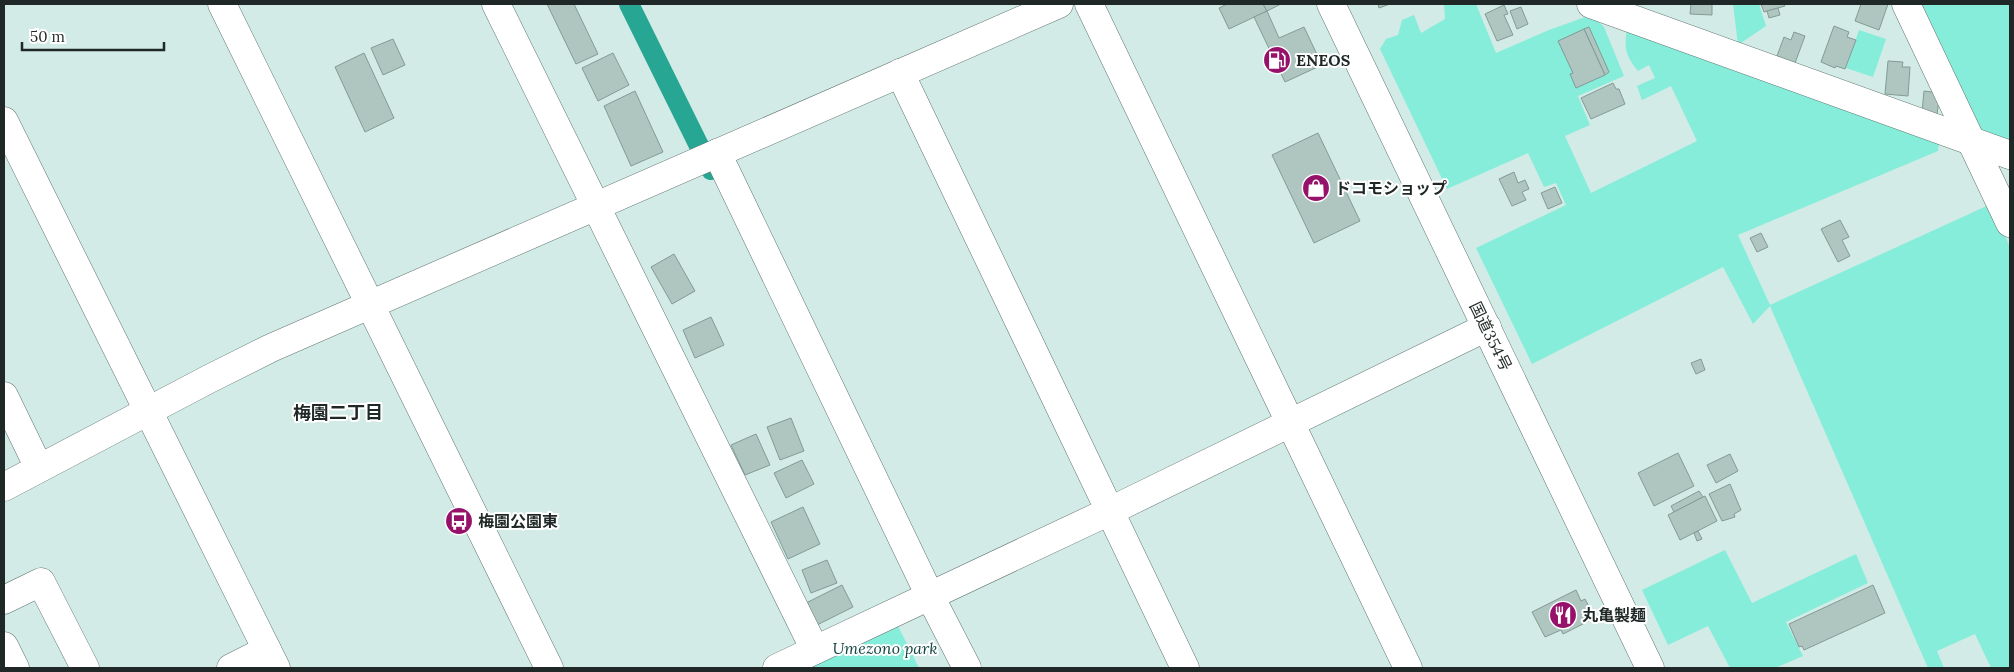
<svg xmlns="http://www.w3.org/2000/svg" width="2014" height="672" font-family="Lora,'Noto Sans JP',serif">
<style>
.green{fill:#85edda;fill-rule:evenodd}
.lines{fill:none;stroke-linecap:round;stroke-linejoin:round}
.canal{stroke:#27a694;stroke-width:20}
.building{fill:#aec5c0;stroke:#839a95}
.minor-casing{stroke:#617671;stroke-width:29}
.highway-casing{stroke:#617671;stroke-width:29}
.minor{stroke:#fff;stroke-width:28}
.highway{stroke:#fff;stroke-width:28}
.labels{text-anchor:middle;stroke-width:4;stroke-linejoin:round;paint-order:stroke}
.poi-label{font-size:16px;font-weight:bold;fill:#1f2826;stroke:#fff;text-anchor:start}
.street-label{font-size:16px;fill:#1f2826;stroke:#fff}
.park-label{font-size:16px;font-style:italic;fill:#13463f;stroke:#fff}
.neighbourhood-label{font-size:18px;font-weight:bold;fill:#1f2826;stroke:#fff}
</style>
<rect width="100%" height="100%" fill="#d3ebe6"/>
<!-- green -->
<g class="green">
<path d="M1444,4h32l20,49 53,-23 42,-15 13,12 20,49 -46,20 12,29 -25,11 26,57 106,-52 -26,-55 -29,14 -5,-14 18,-8 -6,-13 -11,6c-13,-16 -14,-23 -11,-43l313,107 -2,16 -200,84 32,70 221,-101 19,43v421h-19l-16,-34 -38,17 7,17h-16l-158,-362 -17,18 -30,-57 -191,97 -56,-116 90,-43 -10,-22 -12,4 -16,-34 -81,36 -67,-140 6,-10 12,-4 4,-15 12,-5 7,18 24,-14zM1559,41l45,33 -31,-1z"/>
<polygon points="1733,4 1759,4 1766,26 1738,45"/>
<polygon points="1913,4 2010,4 2010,144 1975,133"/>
<polygon points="1859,30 1886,39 1873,77 1846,68"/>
<polygon points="1725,550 1752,603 1856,554 1868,583 1786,622 1803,656 1775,668 1730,668 1708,626 1668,645 1642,590"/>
<polygon points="895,620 919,668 797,668"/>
</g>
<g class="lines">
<!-- canal -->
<polyline class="canal" points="629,4 711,170"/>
</g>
<!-- building -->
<g class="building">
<polygon points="547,4 574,4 598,54 576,64"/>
<polygon points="1227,4 1263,4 1267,11 1229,29 1219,8"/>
<polygon points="1263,4 1281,4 1267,11"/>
<polygon points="1378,4 1390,4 1379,8"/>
<polygon points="1691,4 1712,4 1712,15 1690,14"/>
<polygon points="1761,4 1784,4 1785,6 1764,12"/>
<polygon points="1861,4 1888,4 1879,30 1855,21"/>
<polygon points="1504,5 1508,14 1504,15 1513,35 1497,41 1485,14"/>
<polygon points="1521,7 1528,24 1517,29 1510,11"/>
<polygon points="1778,8 1780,15 1769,18 1767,11"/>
<polygon points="1267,11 1279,38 1304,27 1322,65 1285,82 1254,17"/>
<polygon points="1834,26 1849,32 1847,37 1856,40 1845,69 1836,66 1835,68 1821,62"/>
<polygon points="1589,27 1609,72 1605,75 1584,29"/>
<polygon points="1584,29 1605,75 1576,88 1570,74 1573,73 1558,41"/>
<polygon points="1794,32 1805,36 1795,63 1777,56 1784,37 1791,40"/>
<polygon points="393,39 405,65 383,75 371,48"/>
<polygon points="364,53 394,118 365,132 335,67"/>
<polygon points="613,53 629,85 598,101 582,68"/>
<polygon points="1888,61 1903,62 1902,67 1910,67 1908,96 1885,94"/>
<polygon points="1613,83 1616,89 1619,89 1625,104 1591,119 1581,98"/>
<polygon points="635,91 663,152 631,166 604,106"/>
<polygon points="1924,91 1940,93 1937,114 1922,112"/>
<polygon points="1318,133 1360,221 1314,243 1272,155"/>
<polygon points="1514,172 1518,183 1525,180 1529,189 1522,192 1526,200 1512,206 1499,179"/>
<polygon points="1555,187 1562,203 1548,209 1541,193"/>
<polygon points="1840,220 1849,237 1842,240 1850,256 1838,262 1821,229"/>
<polygon points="1761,233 1768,247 1757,252 1750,238"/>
<polygon points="674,254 695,291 672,304 651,267"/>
<polygon points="711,317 724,345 695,358 683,330"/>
<polygon points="1701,359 1705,370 1696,374 1691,363"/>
<polygon points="791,418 804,451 780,460 767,427"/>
<polygon points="756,434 770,465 745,475 731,445"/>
<polygon points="1678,453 1694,486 1654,506 1638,473"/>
<polygon points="1730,454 1738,471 1716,483 1707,465"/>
<polygon points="802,460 814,484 786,498 774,473"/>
<polygon points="1730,484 1741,510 1734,514 1735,517 1722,521 1709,494"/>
<polygon points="1699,491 1703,497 1674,512 1671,506"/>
<polygon points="1705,496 1717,521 1680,540 1668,515"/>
<polygon points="803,507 820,544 788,559 771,522"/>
<polygon points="1698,531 1702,539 1697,541 1694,533"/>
<polygon points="827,560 837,583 811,593 802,570"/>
<polygon points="842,585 853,607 817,625 806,603"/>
<polygon points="1873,585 1885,613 1804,650 1802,646 1799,647 1789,624"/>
<polygon points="1576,590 1581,601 1585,599 1595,618 1563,634 1561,630 1545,637 1532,612"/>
</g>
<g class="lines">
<!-- minor casing -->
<g class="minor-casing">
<g id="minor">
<polyline points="222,4 549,668"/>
<polyline points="496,4 815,650"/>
<polyline points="1089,4 1408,668"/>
<polyline points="1591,4 2010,155"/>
<polyline points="1906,4 2010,223"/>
<polyline points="900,73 1185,668"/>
<polyline points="4,121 276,668"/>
<polyline points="717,153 930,596 967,668"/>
<polyline points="4,396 39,468"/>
<polyline points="4,487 209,379 271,348 1059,4"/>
<polyline points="4,600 41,582 85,668"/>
<polyline points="4,646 15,668"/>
<polyline points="231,668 267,650"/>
<polyline points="777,668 1110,511 1487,327"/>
</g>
</g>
<!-- highway casing -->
<g class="highway-casing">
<polyline id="highway" points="1331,4 1650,668"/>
</g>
<!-- minor -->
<use href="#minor" class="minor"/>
<!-- highway -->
<use href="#highway" class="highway"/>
</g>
<!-- icons -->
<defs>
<g id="fuel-disc" transform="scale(1.4375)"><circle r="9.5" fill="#95116a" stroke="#fff"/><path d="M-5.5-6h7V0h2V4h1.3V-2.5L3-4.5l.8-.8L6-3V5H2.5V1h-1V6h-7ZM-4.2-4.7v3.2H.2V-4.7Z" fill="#fff"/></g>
<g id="shop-disc" transform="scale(1.4375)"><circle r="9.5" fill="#95116a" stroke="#fff"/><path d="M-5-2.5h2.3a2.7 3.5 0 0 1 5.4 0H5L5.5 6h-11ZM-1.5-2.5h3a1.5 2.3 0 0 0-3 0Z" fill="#fff"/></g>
<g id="bus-disc" transform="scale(1.4375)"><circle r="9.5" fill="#95116a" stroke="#fff"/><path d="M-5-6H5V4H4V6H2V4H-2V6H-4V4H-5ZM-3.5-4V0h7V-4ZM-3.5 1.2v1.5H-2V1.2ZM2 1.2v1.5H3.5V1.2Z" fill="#fff"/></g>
<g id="restaurant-disc" transform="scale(1.4375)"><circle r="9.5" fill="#95116a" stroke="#fff"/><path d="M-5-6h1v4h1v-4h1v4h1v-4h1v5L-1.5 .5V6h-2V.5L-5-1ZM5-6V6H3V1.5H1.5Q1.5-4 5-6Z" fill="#fff"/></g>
</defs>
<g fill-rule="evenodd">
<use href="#fuel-disc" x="1277" y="60"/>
<use href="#shop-disc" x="1316" y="188"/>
<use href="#bus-disc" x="459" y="521"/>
<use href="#restaurant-disc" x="1563" y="615"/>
</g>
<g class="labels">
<!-- poi labels -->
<g class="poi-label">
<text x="1296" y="66">ENEOS</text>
<text x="1335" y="194">ドコモショップ</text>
<text x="478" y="527">梅園公園東</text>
<text x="1582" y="621">丸亀製麺</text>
</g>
<!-- street labels -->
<g class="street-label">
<text transform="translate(1491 336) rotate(64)" y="6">国道354号</text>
</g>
<!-- park labels -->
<g class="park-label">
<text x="885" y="654">Umezono park</text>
</g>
<!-- neighbourhood labels -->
<g class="neighbourhood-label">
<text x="338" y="419">梅園二丁目</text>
</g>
</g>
<!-- border -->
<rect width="2014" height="672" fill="none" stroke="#1f2826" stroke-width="10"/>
<!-- scale -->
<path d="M22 42v8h142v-8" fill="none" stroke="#1f2826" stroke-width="2.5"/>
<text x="30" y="42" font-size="15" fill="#1f2826" stroke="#ffffff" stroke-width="4" paint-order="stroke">50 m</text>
</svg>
